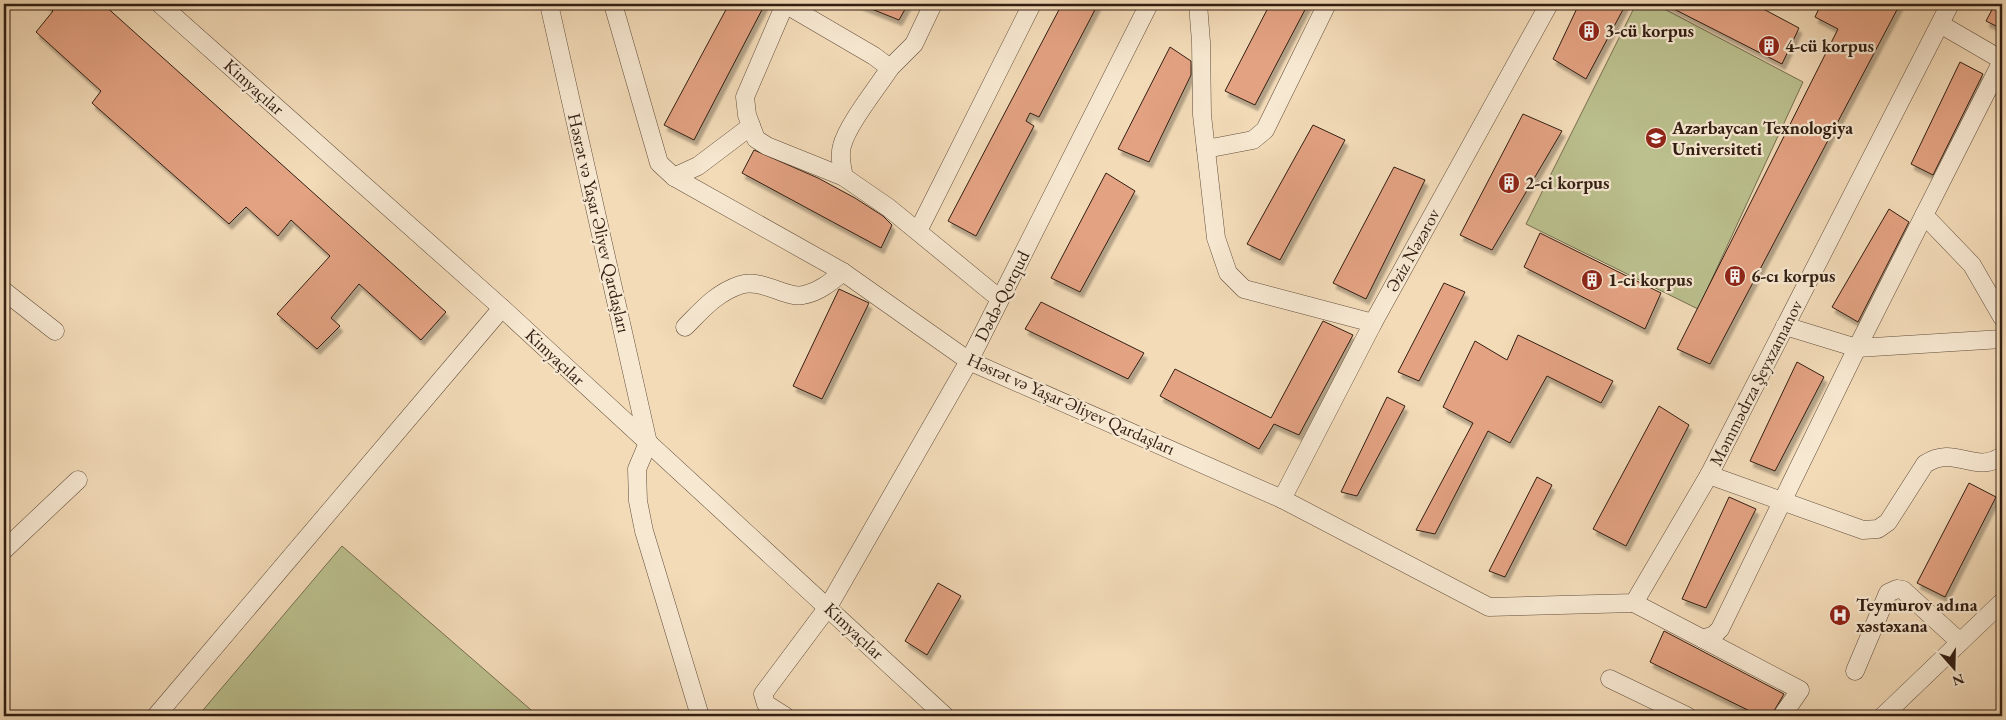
<svg xmlns="http://www.w3.org/2000/svg" width="2006" height="720" font-family="'EB Garamond',serif">
<style>
.green{fill:#bbc08e;stroke:#766f50}
.building{fill:#e3a282;stroke:#321e13;filter:url(#shadow)}
.lines{fill:none;stroke-linecap:round;stroke-linejoin:round}
.minor-casing{stroke:#624d3c;stroke-width:19}
.minor{stroke:#f7e8d1;stroke-width:18}
.labels{text-anchor:middle;stroke-width:4.5;stroke-linejoin:round;paint-order:stroke}
.poi-label{font-size:18px;font-weight:bold;fill:#321e13;stroke:#f7e8d1;text-anchor:start}
.street-label{font-size:18px;fill:#321e13;stroke:#f7e8d1}
</style>
<defs>
<filter id="shadow"><feDropShadow dx="3" dy="5.5" stdDeviation="1" flood-color="#0004"/></filter>
</defs>
<rect width="100%" height="100%" fill="#f3dbb8"/>
<filter id="stains"><feTurbulence type="fractalNoise" baseFrequency=".004" numOctaves="4"/><feColorMatrix values="0 0 0 0 .2 0 0 0 0 .09 0 0 0 0 .02 0 0 0 .5 -.17"/></filter>
<radialGradient id="worn" r=".72"><stop offset=".6" stop-color="#630" stop-opacity="0"/><stop offset="1" stop-color="#630" stop-opacity=".3"/></radialGradient>
<!-- green -->
<g class="green">
<polygon points="1636,4 1655,4 1803,82 1698,309 1526,224"/>
<polygon points="342,546 538,716 198,716"/>
</g>
<!-- building -->
<g class="building">
<polygon points="46,4 103,4 446,312 421,340 359,284 331,318 340,326 317,349 277,314 330,256 291,220 278,236 246,207 229,224 92,103 101,91 36,32 53,11"/>
<polygon points="729,4 765,4 694,140 664,125"/>
<polygon points="859,4 908,4 899,20"/>
<polygon points="1062,4 1098,4 1039,117 1030,113 1026,121 1034,126 976,236 948,221"/>
<polygon points="1270,4 1308,4 1255,105 1225,91"/>
<polygon points="1579,4 1626,4 1586,79 1553,59"/>
<polygon points="1664,4 1754,4 1799,28 1782,64"/>
<polygon points="1821,4 1900,4 1710,364 1677,349 1838,29 1815,17"/>
<polygon points="1995,4 2002,4 2002,29 1986,21"/>
<polygon points="1170,47 1191,61 1191,75 1149,162 1118,149"/>
<polygon points="1960,62 1983,74 1933,175 1911,164"/>
<polygon points="1523,114 1562,131 1492,250 1460,235"/>
<polygon points="1313,125 1345,140 1280,260 1247,244"/>
<polygon points="754,150 818,178 855,198 883,216 892,225 881,248 742,173"/>
<polygon points="1394,167 1425,180 1366,299 1333,283"/>
<polygon points="1106,173 1135,191 1080,292 1051,278"/>
<polygon points="1889,209 1909,222 1858,322 1832,307"/>
<polygon points="1540,233 1661,293 1645,329 1524,267"/>
<polygon points="1444,283 1465,292 1419,381 1398,372"/>
<polygon points="839,289 869,303 822,399 793,386"/>
<polygon points="1041,302 1144,353 1128,379 1025,329"/>
<polygon points="1323,321 1353,335 1299,435 1274,424 1259,449 1160,396 1175,369 1271,418"/>
<polygon points="1518,335 1613,381 1601,403 1547,376 1510,443 1488,431 1435,534 1416,530 1473,423 1443,407 1475,341 1507,360"/>
<polygon points="1797,362 1824,377 1775,471 1750,461"/>
<polygon points="1387,397 1405,406 1357,496 1341,492"/>
<polygon points="1659,406 1689,425 1626,546 1593,529"/>
<polygon points="1537,477 1552,485 1505,577 1489,571"/>
<polygon points="1969,483 1996,497 1945,597 1917,583"/>
<polygon points="1729,497 1756,509 1706,608 1682,599"/>
<polygon points="938,583 961,596 927,655 905,641"/>
<polygon points="1664,631 1784,694 1771,716 1760,716 1650,662"/>
</g>
<g class="lines">
<!-- minor casing -->
<g class="minor-casing">
<g id="minor">
<polyline points="160,4 502,308 945,716"/>
<polyline points="549,4 648,443 637,469 638,501 644,531 700,716"/>
<polyline points="613,4 659,163 674,177 843,272 969,361 1282,499 1489,607 1634,603 1709,475 1950,4"/>
<path d="M785,4l89,52 16,12c-13,20 -43,57 -48,78 -3,10 0,21 2,31l45,31 111,91"/>
<polyline points="785,4 745,97 747,115 756,139 767,146 844,177"/>
<polyline points="1198,4 1201,42 1202,115 1216,238 1228,273 1244,289 1373,323"/>
<polyline points="1940,24 2002,60"/>
<polyline points="890,68 914,44 933,4"/>
<polyline points="1206,149 1253,140 1265,130 1327,4"/>
<polyline points="674,177 698,166 751,126"/>
<polyline points="1924,215 1972,265 2002,317"/>
<polyline points="918,231 1032,4"/>
<polyline points="4,291 55,331"/>
<polyline points="1785,326 1857,348 2002,339"/>
<path d="M685,327c17,-17 31,-34 55,-42 22,-7 47,14 63,10 16,-3 28,-13 40,-23"/>
<path d="M1709,475l154,55 15,-1 10,-7 37,-58c30,-20 49,11 77,-8"/>
<polyline points="1282,499 1373,323 1549,4"/>
<polyline points="4,550 78,480"/>
<polyline points="1634,603 1703,639 1714,635 1720,629 1857,348 2002,61"/>
<polyline points="1703,639 1800,690 1782,716"/>
<polyline points="1855,671 1888,593 1897,589 1903,590 1960,642"/>
<polyline points="1610,679 1687,716"/>
<polyline points="156,716 502,308"/>
<polyline points="785,716 766,704 763,694 828,607 969,361 1149,4"/>
<polyline points="1883,716 2002,602"/>
</g>
</g>
<!-- minor -->
<use href="#minor" class="minor"/>
</g>
<!-- icons -->
<defs>
<g id="building-disc" transform="scale(1.125)"><circle r="9.5" fill="#8f2418" stroke="#f7e8d1"/><path d="M-4-6H4V6H1V3H-1V6H-4ZM-2.5-4.3h1.7v1.8h-1.7ZM.8-4.3h1.7v1.8H.8ZM-2.5-1h1.7V.8h-1.7ZM.8-1h1.7V.8H.8Z" fill="#fff"/></g>
<g id="university-disc" transform="scale(1.125)"><circle r="9.5" fill="#8f2418" stroke="#f7e8d1"/><path d="M0-5L7-2L0 1L-7-2ZM-4 1L0 2.5L4 1V4Q0 6-4 4Z" fill="#fff"/></g>
<g id="hospital-disc" transform="scale(1.125)"><circle r="9.5" fill="#8f2418" stroke="#f7e8d1"/><path d="M-5-5h3v3.5h4V-5h3V5h-3V1.5h-4V5h-3Z" fill="#fff"/></g>
</defs>
<g fill-rule="evenodd">
<use href="#building-disc" x="1589" y="31"/>
<use href="#building-disc" x="1769" y="46"/>
<use href="#university-disc" x="1656" y="138"/>
<use href="#building-disc" x="1509" y="183"/>
<use href="#building-disc" x="1735" y="276"/>
<use href="#building-disc" x="1592" y="280"/>
<use href="#hospital-disc" x="1840" y="615"/>
</g>
<g class="labels">
<!-- poi labels -->
<g class="poi-label">
<text x="1605" y="37">3-cü korpus</text>
<text x="1785" y="52">4-cü korpus</text>
<text x="1672" y="134">Azərbaycan Texnologiya<tspan x="1672" dy="21">Universiteti</tspan></text>
<text x="1525" y="189">2-ci korpus</text>
<text x="1751" y="282">6-cı korpus</text>
<text x="1608" y="286">1-ci korpus</text>
<text x="1856" y="611">Teymurov adına<tspan x="1856" dy="21">xəstəxana</tspan></text>
</g>
<!-- street labels -->
<g class="street-label">
<text transform="translate(254 87) rotate(42)" y="6">Kimyaçılar</text>
<text transform="translate(599 223) rotate(77)" y="6">Həsrət və Yaşar Əliyev Qardaşları</text>
<text transform="translate(1413 250) rotate(-61)" y="6">Əziz Nəzərov</text>
<text transform="translate(1002 296) rotate(-63)" y="6">Dədə-Qorqud</text>
<text transform="translate(555 357) rotate(43)" y="6">Kimyaçılar</text>
<text transform="translate(1756 383) rotate(-63)" y="6">Məmmədrza Şeyxzamanov</text>
<text transform="translate(1071 404) rotate(24)" y="6">Həsrət və Yaşar Əliyev Qardaşları</text>
<text transform="translate(854 631) rotate(43)" y="6">Kimyaçılar</text>
</g>
</g>
<!-- margin -->
<rect width="2006" height="720" fill="none" stroke="#f3dbb8" stroke-width="20"/>
<rect x="5" y="5" width="1996" height="710" fill="none" stroke="#321e13" stroke-width="2.5"/>
<rect x="10" y="10" width="1986" height="700" fill="none" stroke="#321e13"/>
<!-- north arrow -->
<g transform="translate(1954 668) rotate(160)" stroke="#f7e8d1" stroke-width="4" paint-order="stroke">
<path d="M0-4L9 19L0 12L-9 19Z" fill="#321e13"/>
<text y="-8" font-size="14" font-weight="bold" text-anchor="middle" fill="#321e13">N</text>
</g>
<rect width="100%" height="100%" filter="url(#stains)"/>
<rect width="100%" height="100%" fill="url(#worn)"/>
</svg>
